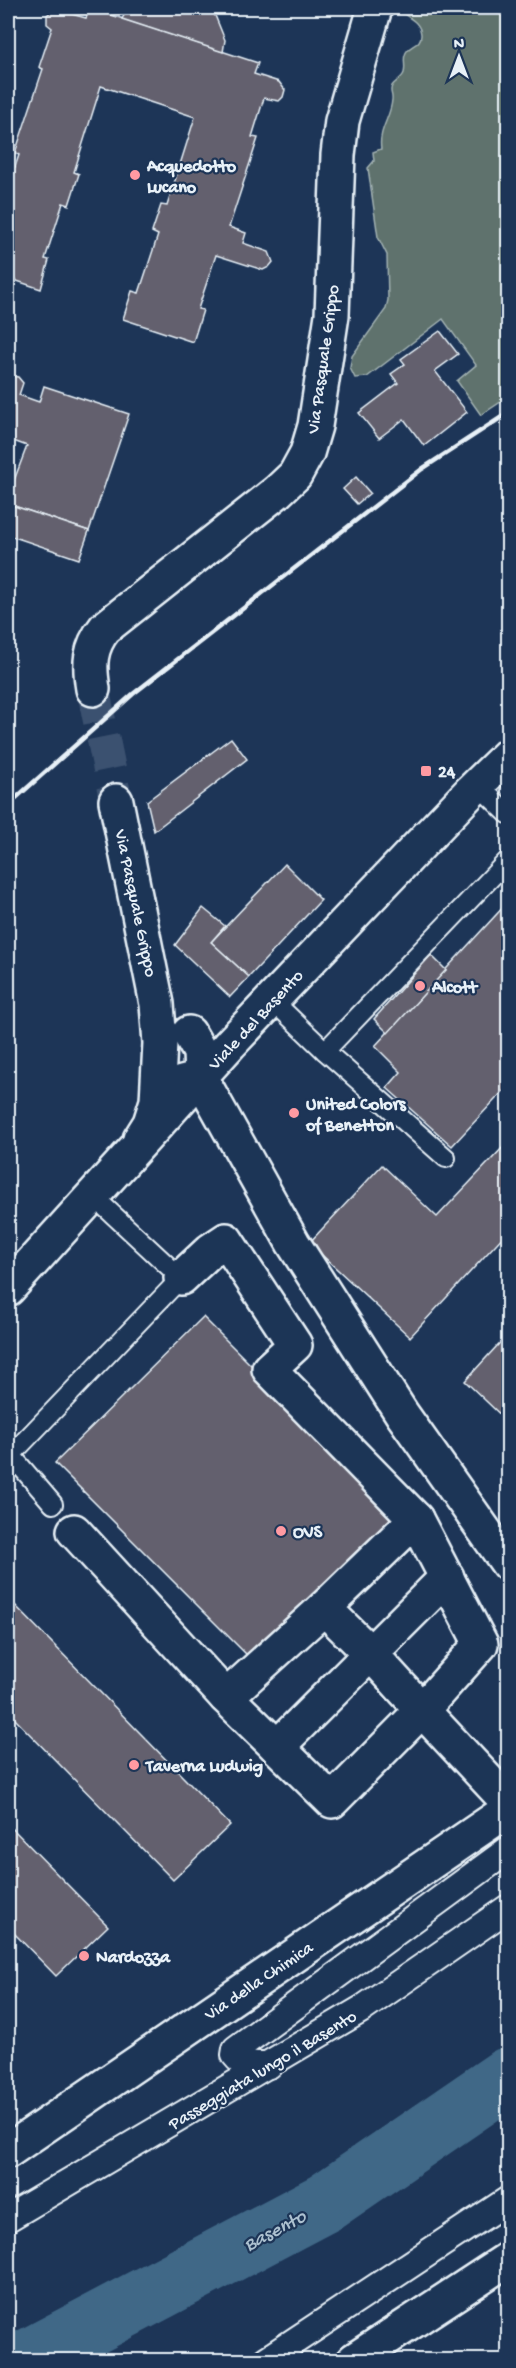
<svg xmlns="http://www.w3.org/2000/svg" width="516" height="2368" font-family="'Gochi Hand',sans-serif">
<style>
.green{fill:#5e726d;stroke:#a3b2b2;stroke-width:1.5}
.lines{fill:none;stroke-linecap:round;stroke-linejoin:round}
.river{stroke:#406887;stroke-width:60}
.building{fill:#63616e;stroke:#e8f1f8;stroke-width:1.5}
.tertiary-tunnel{stroke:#3b516f;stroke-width:33;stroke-dasharray:33 16;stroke-linecap:butt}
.service-casing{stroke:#e8f1f8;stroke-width:22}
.pedestrian-casing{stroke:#e8f1f8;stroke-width:30}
.minor-casing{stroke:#e8f1f8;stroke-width:38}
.tertiary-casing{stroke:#e8f1f8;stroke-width:38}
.primary-casing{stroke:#e8f1f8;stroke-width:38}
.service{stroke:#1d3557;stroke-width:18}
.pedestrian{stroke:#1d3557;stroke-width:26}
.minor{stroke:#1d3557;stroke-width:33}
.tertiary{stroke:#1d3557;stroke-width:33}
.primary{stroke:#1d3557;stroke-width:33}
.rail{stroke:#e8f1f8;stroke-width:4.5}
.poi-dot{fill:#ff9aa2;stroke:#1d3557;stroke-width:2}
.labels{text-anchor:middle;stroke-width:4.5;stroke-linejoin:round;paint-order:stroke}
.poi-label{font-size:18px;font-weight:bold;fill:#e8f1f8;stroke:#1d3557;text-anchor:start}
.street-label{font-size:18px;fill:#e8f1f8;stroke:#1d3557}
.water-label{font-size:20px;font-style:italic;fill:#adc1d0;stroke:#1d3557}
</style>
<rect width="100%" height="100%" fill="#1d3557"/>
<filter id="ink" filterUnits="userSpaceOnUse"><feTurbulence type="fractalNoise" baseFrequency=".0167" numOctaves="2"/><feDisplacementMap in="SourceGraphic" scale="12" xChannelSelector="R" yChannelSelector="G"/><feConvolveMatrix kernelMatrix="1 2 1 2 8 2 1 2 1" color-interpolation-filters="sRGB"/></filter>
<g filter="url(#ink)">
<!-- green -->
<path class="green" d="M405,8h103v389l-27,18 -24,-34 19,-16 -33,-46 -76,58 -12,1 -5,-10 2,-12 34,-47 2,-9 -1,-45 -9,-18 -10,-69 6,-7 -1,-9 8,-3c-3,-19 10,-32 11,-49 1,-6 -3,-8 0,-14 3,-5 10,-7 12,-13 2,-6 -1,-13 1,-18 2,-10 17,-9 16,-21 -1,-11 -10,-15 -17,-20z"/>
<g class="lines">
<!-- river -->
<polyline class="river" points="26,2360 326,2202 508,2077"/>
</g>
<!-- building -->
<g class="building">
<polygon points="90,8 258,63 254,74 279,82 285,90 283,97 279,101 264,98 252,137 258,138 229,227 246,233 243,243 269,252 273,262 269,267 263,270 216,255 198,309 203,310 193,342 123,319 132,291 139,293 158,235 152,232 161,205 167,206 195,117 101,86 74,172 79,174 69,205 63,203 45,259 49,260 41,289 8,278 8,164 15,167 19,155 15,153 43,69 39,67 52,28 47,24 47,15 54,9 86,18"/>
<polygon points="128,8 212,8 225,40 223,52 122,19"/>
<rect x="505" y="296" width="3" height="36"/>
<polygon points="440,331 458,354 435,371 467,412 424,446 404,419 379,438 359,413 398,383 391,374 405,364 401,359"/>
<polygon points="11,376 18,377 23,383 19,395 39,402 44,386 129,414 89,531 8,504 8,507 8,481 13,483 27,446 8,439 8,378"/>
<polygon points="356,477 370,493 357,504 343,489"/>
<polygon points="8,504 89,531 79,559 8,535"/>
<polygon points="231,738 247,759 154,831 147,801"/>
<polygon points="285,864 321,900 249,977 211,942"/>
<polygon points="508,902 508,1086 452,1146 387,1088 401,1072 375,1046"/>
<polygon points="203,908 225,926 211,942 249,977 230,997 175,945"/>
<polygon points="431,955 446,970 388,1033 374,1019"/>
<polygon points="508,1142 508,1231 410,1337 309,1243 382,1165 437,1217"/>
<polygon points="203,1317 400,1514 252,1660 55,1463"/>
<polygon points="508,1334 508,1422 465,1381"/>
<polygon points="8,1598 230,1825 173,1880 8,1712"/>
<polygon points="8,1824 108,1926 56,1976 8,1927"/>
</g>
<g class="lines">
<!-- tertiary-tunnel -->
<polyline class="tertiary-tunnel" points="93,689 116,801"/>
<!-- service casing -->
<g class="service-casing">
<g id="service">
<polyline points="478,785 508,814"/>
<polyline points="272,1000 325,1051 508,860"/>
<polyline points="325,1051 446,1158"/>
<polyline points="53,1504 11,1455 181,1278 93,1196"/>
</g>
</g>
<!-- pedestrian casing -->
<g class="pedestrian-casing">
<g id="pedestrian">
<path d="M269,2065c-12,0 -26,1 -34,-10l1,-6 272,-199"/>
<polyline points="8,2218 362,2009 508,1908"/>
<polyline points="266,2360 508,2200"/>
</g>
</g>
<!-- minor casing -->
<g class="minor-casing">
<g id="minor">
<polyline points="201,1078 293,1243 402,1414 508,1564"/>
<polyline points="181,1278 211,1250 226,1240 295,1345 269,1369 416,1519 481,1644 422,1710 508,1802"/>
<polyline points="74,1531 226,1697 277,1747 447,1577"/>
<polyline points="226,1697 324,1608"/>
<polyline points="277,1747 332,1801 422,1710 371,1654 324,1608 416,1519"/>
</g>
</g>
<!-- tertiary casing -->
<g class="tertiary-casing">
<g id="tertiary">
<path d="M93,689c-4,-24 -4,-41 12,-61l172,-136 18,-17 12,-22 8,-27 17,-111 6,-160 4,-34 33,-113"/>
<polyline points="116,801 157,1004 160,1043 157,1101 150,1123 140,1139"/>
<polyline points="182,1083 201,1078 200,1052 189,1033"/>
<polyline points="8,2151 508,1810"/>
<polyline points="354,2360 508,2259"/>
</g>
</g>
<!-- primary casing -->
<g class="primary-casing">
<polyline id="primary" points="8,1289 230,1044 472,790 508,755"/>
</g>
<!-- service -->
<use href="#service" class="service"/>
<!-- pedestrian -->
<use href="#pedestrian" class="pedestrian"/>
<!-- minor -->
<use href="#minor" class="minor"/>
<!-- tertiary -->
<use href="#tertiary" class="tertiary"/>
<!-- primary -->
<use href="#primary" class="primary"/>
<!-- rail -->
<polyline class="rail" points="8,805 133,694 422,469 508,413"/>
</g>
</g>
<!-- markers -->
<g class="poi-dot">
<circle cx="135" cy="175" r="6"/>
<rect x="420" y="765" width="12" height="12" rx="3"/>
<circle cx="420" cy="986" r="6"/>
<circle cx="294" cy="1113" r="6"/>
<circle cx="281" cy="1531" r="6"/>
<circle cx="134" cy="1765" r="6"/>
<circle cx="84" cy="1956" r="6"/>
</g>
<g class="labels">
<!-- poi labels -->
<g class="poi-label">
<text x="147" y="171">Acquedotto<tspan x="147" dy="21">Lucano</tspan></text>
<text x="438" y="777">24</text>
<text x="432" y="992">Alcott</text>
<text x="306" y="1109">United Colors<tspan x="306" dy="21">of Benetton</tspan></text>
<text x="293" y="1537">OVS</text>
<text x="146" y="1771">Taverna Ludwig</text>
<text x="96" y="1962">Nardozza</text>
</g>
<!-- street labels -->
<g class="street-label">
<text transform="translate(322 359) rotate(-82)" y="6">Via Pasquale Grippo</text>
<text transform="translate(137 903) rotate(78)" y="6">Via Pasquale Grippo</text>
<text transform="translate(255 1019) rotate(-47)" y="6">Viale del Basento</text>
<text transform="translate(258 1980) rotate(-34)" y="6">Via della Chimica</text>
<text transform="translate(262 2069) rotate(-31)" y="6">Passeggiata lungo il Basento</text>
</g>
<!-- water labels -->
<g class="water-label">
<text transform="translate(274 2229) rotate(-28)" y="7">Basento</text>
</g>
</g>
<!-- margin -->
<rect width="516" height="2368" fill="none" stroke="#1d3557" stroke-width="30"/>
<rect x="15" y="15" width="486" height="2338" fill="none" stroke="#e8f1f8" stroke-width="2" filter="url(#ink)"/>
<!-- north arrow -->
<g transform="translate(459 57)" stroke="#1d3557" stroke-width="4.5" paint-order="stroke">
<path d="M0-4.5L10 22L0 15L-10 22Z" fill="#e8f1f8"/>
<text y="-9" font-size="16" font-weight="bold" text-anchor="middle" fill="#e8f1f8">N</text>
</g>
</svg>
